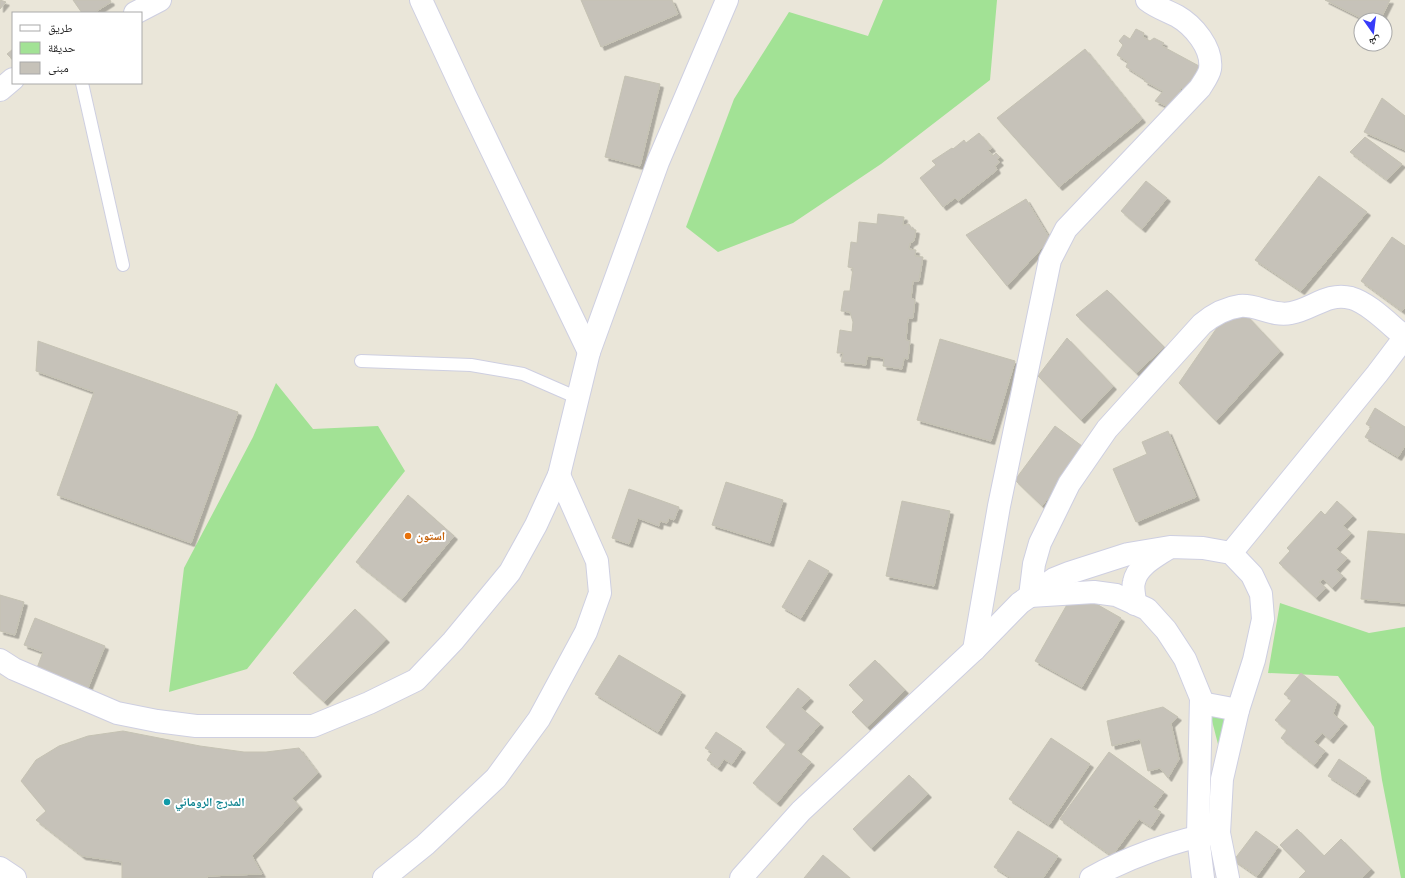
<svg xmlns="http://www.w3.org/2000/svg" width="1405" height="878" font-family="Overpass,'Noto Naskh Arabic',sans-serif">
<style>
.green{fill:#a2e295}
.building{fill:#c6c2b9;stroke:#c5c2b3;filter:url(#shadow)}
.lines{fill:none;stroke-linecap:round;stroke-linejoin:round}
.lane-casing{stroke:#cecfe1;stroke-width:14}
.street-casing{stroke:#cecfe1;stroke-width:24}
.secondary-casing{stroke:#cecfe1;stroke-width:24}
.lane{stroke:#fff;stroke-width:12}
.street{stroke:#fff;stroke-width:22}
.secondary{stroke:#fff;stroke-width:22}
.food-dot{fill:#e8710a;stroke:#fff;stroke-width:1.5}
.culture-dot{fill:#0f9aa8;stroke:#fff;stroke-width:1.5}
.labels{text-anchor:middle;stroke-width:4;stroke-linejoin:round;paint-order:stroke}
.food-label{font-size:12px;font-weight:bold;fill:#c56008;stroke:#fff;text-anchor:start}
.culture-label{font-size:12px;font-weight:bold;fill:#0d838f;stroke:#fff;text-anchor:start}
</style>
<defs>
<filter id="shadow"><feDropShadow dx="3.5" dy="3.5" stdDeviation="0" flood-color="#0004"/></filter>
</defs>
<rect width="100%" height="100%" fill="#eae6d9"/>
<!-- green -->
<g class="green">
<polygon points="883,0 997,0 990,80 881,164 793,223 718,252 686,227 734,99 789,12 868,36"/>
<polygon points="276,383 313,429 378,426 405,471 247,669 169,692 184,568 253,437"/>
<polygon points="1280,603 1369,633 1405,627 1405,878 1401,878 1382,780 1374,727 1338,676 1268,673"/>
<polygon points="1210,713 1230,717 1220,752"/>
</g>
<!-- building -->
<g class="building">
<polygon points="0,0 6,2 0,9"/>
<polygon points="73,0 110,0 111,2 94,13 82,13"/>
<polygon points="581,0 672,0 678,14 601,47"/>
<polygon points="1325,0 1390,0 1380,20 1365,20"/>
<polygon points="1136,29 1144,33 1143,37 1150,41 1154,38 1164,43 1162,46 1199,66 1192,79 1196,81 1189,92 1181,88 1179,92 1183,94 1171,108 1155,101 1163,91 1144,81 1145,79 1126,67 1128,62 1117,55 1123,45 1119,41 1124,35 1130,39"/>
<polygon points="13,49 13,60 7,54"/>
<polygon points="1085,49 1142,119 1059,187 997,118"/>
<polygon points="625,76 660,84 640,166 605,157"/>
<polygon points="1382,98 1405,116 1405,150 1364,132"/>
<polygon points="979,133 992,148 988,150 993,156 996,153 1000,157 997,159 1000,162 995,166 997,170 958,201 955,198 943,207 920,178 936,165 932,161 952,148 953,149 964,140 966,143"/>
<polygon points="1365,137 1402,164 1387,180 1350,152"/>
<polygon points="1319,176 1367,212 1301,291 1255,260"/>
<polygon points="1146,181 1167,198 1142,229 1121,211"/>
<polygon points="1026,199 1050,239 1007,286 966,235"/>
<polygon points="878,214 904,217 903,225 909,224 911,227 911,229 916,230 914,241 910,243 909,249 916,250 915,256 923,257 919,281 913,281 911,298 915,300 913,318 908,318 906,340 910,341 908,359 904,358 902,369 883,366 884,358 867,356 866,365 841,362 843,353 837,353 840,330 852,332 853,322 850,312 841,311 844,291 850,291 853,268 848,267 851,242 857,243 859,222 877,224"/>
<polygon points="1392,237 1405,246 1405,307 1402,311 1361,281"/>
<polygon points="1107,290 1164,347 1136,373 1076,315"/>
<polygon points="1245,314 1280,351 1216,421 1179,383 1223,319"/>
<polygon points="1067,338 1113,386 1081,420 1038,376"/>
<polygon points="940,339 1015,361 991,441 917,420"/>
<polygon points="38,341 238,412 191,543 57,495 94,392 36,371"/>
<polygon points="1375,408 1405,427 1405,446 1398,457 1365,437 1371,427 1366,424"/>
<polygon points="1055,426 1086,449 1042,506 1015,480"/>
<polygon points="1168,431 1196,497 1136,522 1113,469 1147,454 1142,442"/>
<polygon points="726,482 783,500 770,543 712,525"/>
<polygon points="629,489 679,507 674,520 669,518 667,523 660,521 659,526 638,518 629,544 612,538"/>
<polygon points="408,495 454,536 402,599 356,562"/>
<polygon points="902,501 950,511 934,586 886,576"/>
<polygon points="1337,501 1353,516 1343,526 1351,533 1336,549 1347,558 1336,570 1343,576 1332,588 1323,579 1319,582 1326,588 1316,598 1279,563 1290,551 1287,548 1321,511 1325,515"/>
<polygon points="1368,531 1405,534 1405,603 1361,599"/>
<polygon points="809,560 829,571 801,618 782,607"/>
<polygon points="0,595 24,602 15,635 0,631"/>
<polygon points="1084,597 1121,618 1082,687 1035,661 1069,601"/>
<polygon points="355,609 386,639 324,702 293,673"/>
<polygon points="35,618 105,646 88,688 37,668 43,652 24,645"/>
<polygon points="619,655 682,692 658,732 595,694"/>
<polygon points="875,660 905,690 867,727 852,712 864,700 849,685"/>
<polygon points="1301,673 1337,702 1333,714 1344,723 1330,740 1322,733 1314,742 1325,751 1314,765 1281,738 1287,730 1275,720 1292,700 1284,694"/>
<polygon points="798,688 810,698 801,708 820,724 797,751 811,762 777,803 753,783 786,744 766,727"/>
<polygon points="1163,707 1178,717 1171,724 1179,759 1168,778 1160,768 1148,771 1140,739 1112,746 1107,721"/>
<polygon points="123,731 200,746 244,752 266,752 299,748 318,773 292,798 299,806 252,856 262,874 207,876 207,878 122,878 122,862 82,856 36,820 46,811 21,781 36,760 59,746 88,736"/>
<polygon points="716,732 742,749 732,764 724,759 718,768 707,760 712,752 705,748"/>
<polygon points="1051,738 1090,764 1049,825 1009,799"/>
<polygon points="1109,752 1164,792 1153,807 1161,812 1151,827 1139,819 1112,856 1060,819"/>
<polygon points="1339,759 1367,778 1356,794 1328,776"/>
<polygon points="909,775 928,794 871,848 853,829"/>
<polygon points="1297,829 1324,856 1341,839 1371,869 1362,878 1299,878 1306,871 1280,845"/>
<polygon points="1018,831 1058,856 1043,878 1011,878 994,867"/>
<polygon points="1256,831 1278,847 1257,876 1234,860"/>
<polygon points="823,855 850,878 804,878"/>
</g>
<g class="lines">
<!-- lane casing -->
<g class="lane-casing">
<g id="lane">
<polyline points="82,83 123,265"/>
<polyline points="361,361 471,365 523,374 578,398"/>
</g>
</g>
<!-- street casing -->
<g class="street-casing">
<g id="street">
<polyline points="421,0 466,97 589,352"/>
<polyline points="135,13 160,0"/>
<polyline points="0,90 13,79"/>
<path d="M1030,596l4,-32 6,-21 29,-59 38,-55 95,-105c11,-9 23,-16 38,-18 16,-2 32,11 51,7 22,-4 36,-21 60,-15 18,5 39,27 54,39"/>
<path d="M974,650l25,-144 51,-246 16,-31 134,-141c3,-5 9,-13 10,-19 3,-21 -17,-44 -33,-53 -10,-5 -21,-9 -30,-16"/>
<polyline points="384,878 425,845 496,778 539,719 586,632 600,593 597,561 559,475"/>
<path d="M1091,878c36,-20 84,-38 125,-45"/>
</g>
</g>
<!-- secondary casing -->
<g class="secondary-casing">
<g id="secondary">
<polyline points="1231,553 1377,374 1405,337"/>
<polyline points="1030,596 1094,592 1116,595 1147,609 1166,630 1185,659 1201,698 1198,836 1203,878"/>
<path d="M1135,604c0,-7 -3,-16 -1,-22 3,-16 21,-25 33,-33"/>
<polyline points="0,660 14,669 117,713 157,721 196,726 313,726 369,703 416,680 453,641 510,572 536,525 559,475 589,352 658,162 727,0"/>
<polyline points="1201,703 1238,710"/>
<polyline points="0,868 15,878"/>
<polyline points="741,878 801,811 974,650 1020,603 1054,579 1069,573 1128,554 1170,547 1203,548 1231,553 1252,575 1261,594 1263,619 1254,660 1238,710 1222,779 1219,833 1228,878"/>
</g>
</g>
<!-- lane -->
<use href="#lane" class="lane"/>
<!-- street -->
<use href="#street" class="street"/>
<!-- secondary -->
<use href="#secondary" class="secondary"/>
</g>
<!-- markers -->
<circle class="food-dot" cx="408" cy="536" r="4"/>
<circle class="culture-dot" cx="167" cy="802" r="4"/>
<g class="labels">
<!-- food labels -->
<g class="food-label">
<text x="416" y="540">استون</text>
</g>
<!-- culture labels -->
<g class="culture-label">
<text x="175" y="806">المدرج الروماني</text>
</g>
</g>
<!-- legend -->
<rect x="12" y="12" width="130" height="72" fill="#ffffff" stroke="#a9a9a9"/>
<rect x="20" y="25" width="20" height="6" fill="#ffffff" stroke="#a9a9a9"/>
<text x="48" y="32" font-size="12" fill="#282828">طريق</text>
<rect x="20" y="42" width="20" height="12" fill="#a2e295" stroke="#a9a9a9"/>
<text x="48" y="52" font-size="12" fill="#282828">حديقة</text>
<rect x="20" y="62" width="20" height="12" fill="#c6c2b9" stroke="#a9a9a9"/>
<text x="48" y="72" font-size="12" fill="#282828">مبنى</text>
<!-- north arrow -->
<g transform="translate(1373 32) rotate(166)"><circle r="19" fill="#ffffff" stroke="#a9a9a9"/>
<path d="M0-3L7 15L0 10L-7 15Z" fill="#373bf9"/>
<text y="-6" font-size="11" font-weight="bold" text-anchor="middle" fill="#282828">ش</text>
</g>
</svg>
